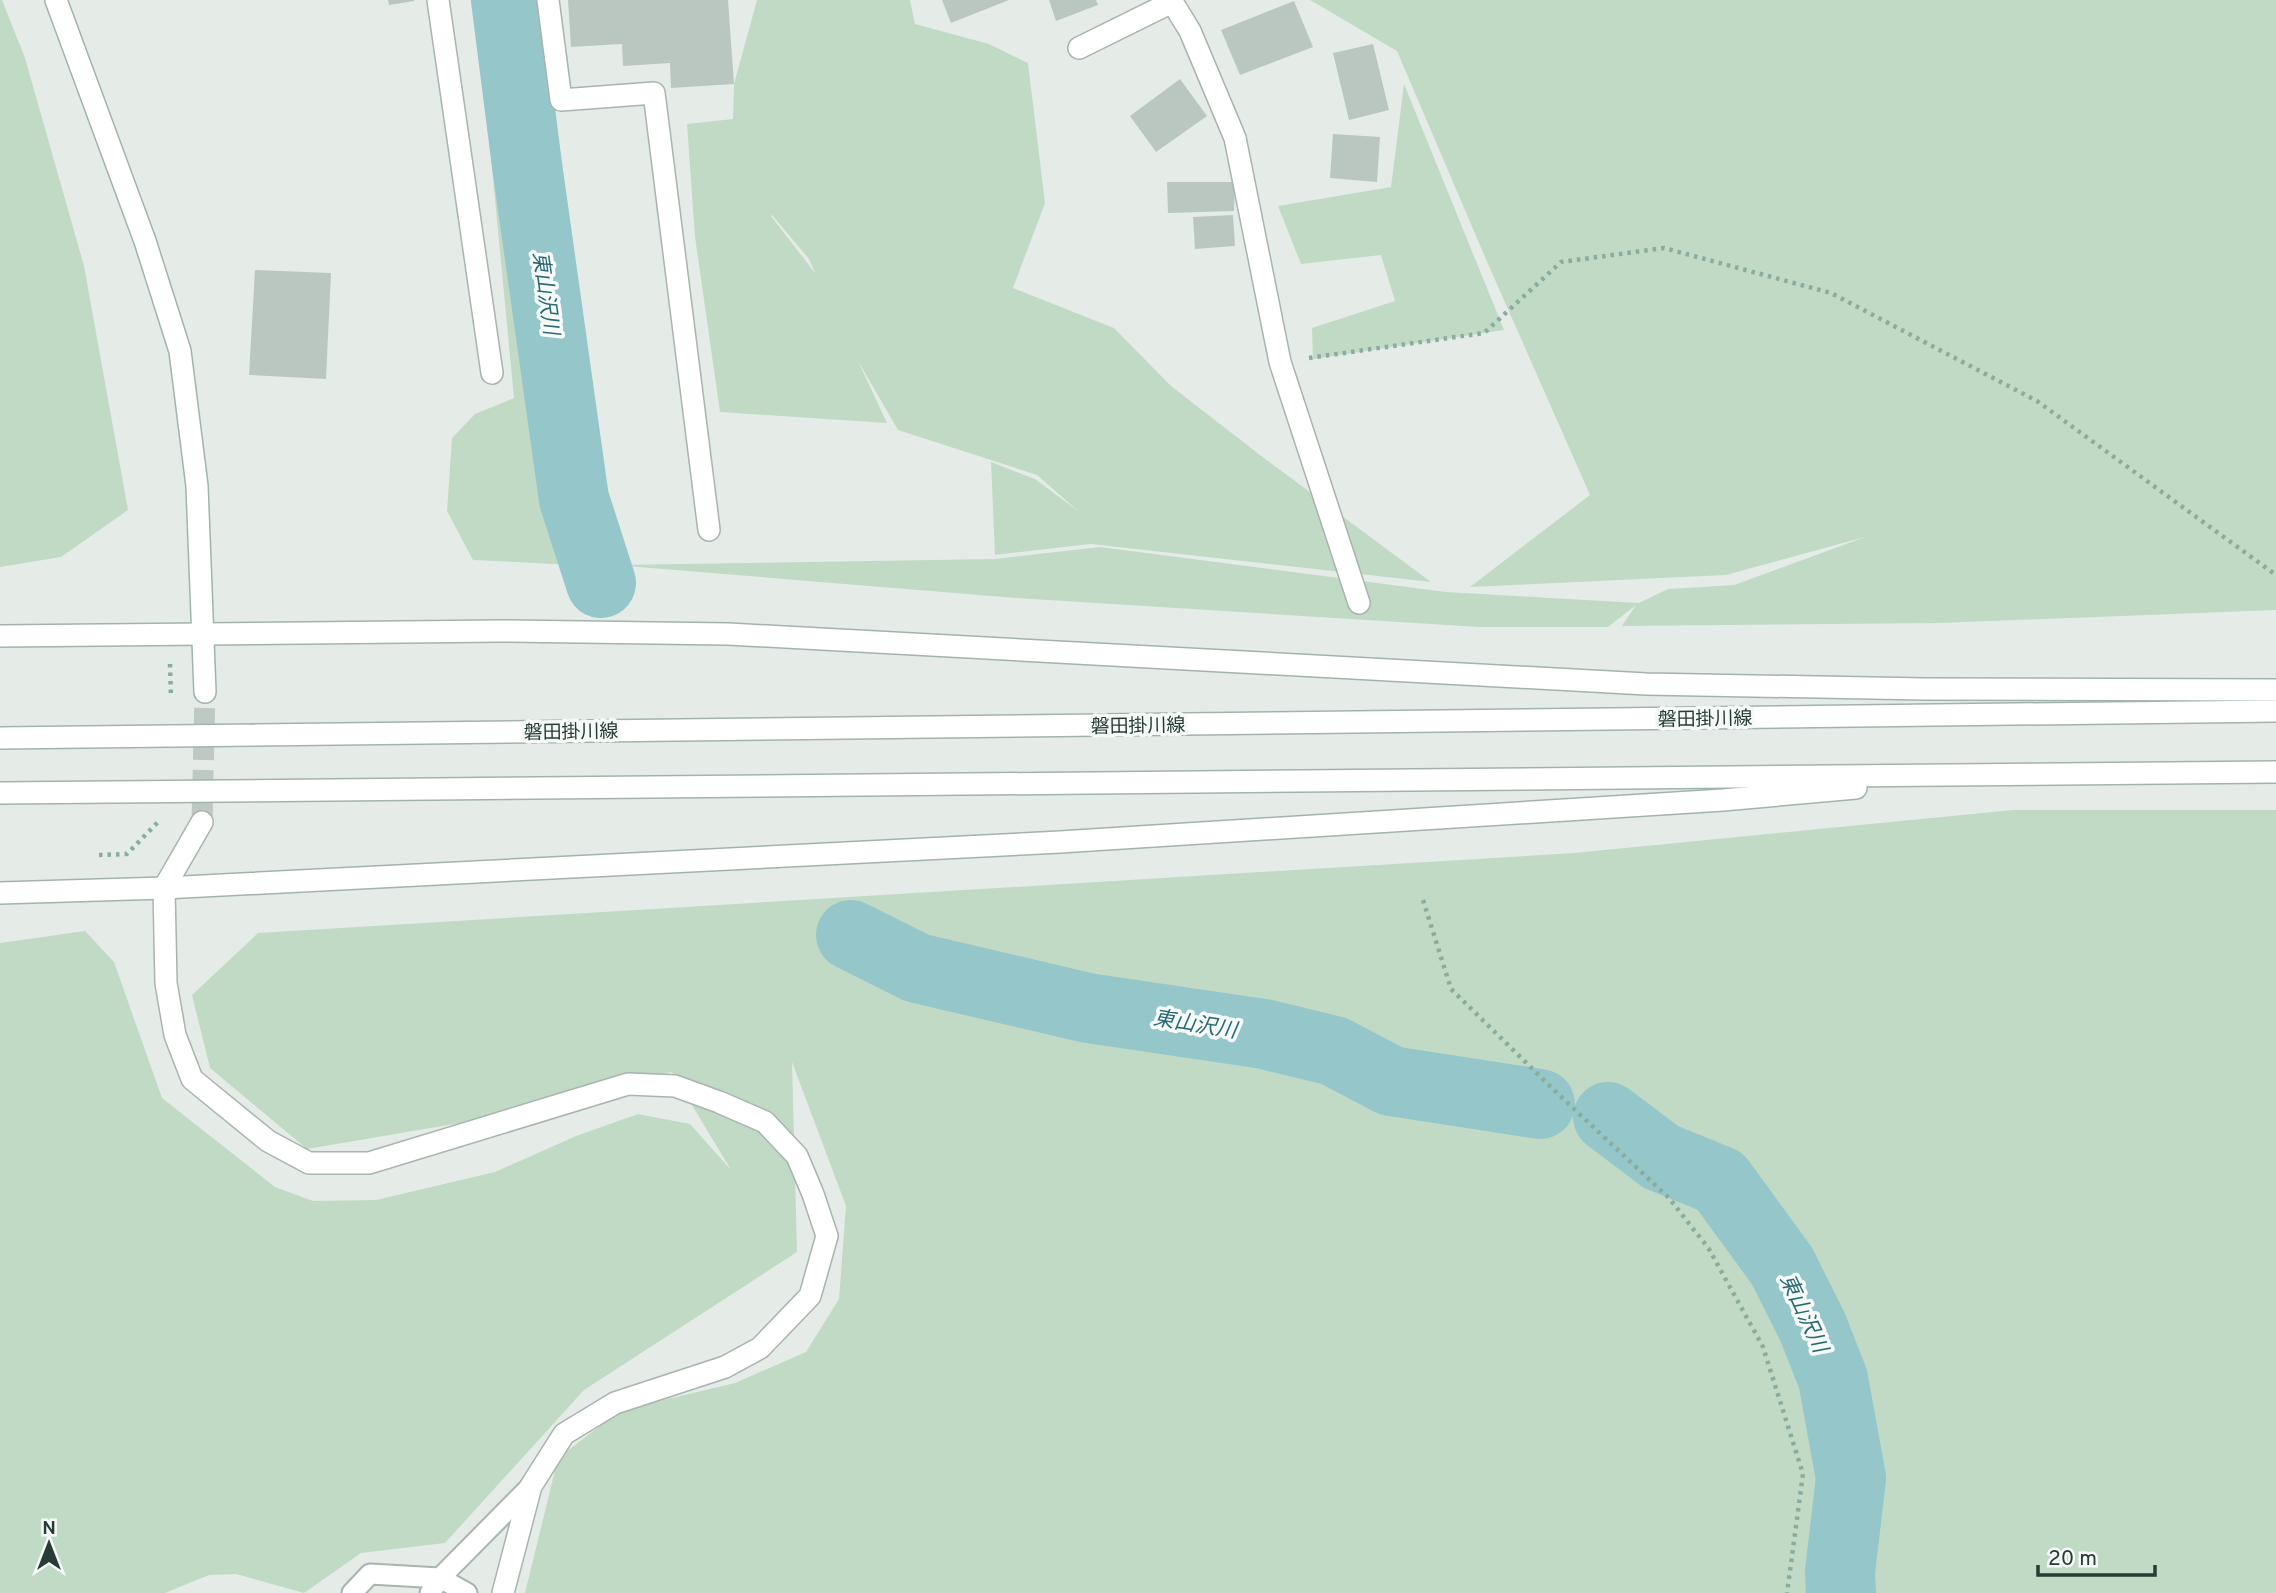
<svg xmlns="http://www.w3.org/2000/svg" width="2276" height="1593" font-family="Overpass,'Noto Sans JP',sans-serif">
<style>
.green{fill:#c1dac6;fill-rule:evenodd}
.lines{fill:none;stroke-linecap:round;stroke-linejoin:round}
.river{stroke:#94c6ca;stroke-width:70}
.building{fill:#bac7c1}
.street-tunnel{stroke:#bfc9c4;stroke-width:21;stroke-dasharray:21 10;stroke-linecap:butt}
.lane-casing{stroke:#a8b4ae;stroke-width:23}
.street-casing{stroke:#a8b4ae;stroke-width:24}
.secondary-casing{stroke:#a1b4ac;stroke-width:24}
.path{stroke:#89ac9e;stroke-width:4.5;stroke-dasharray:3.5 5;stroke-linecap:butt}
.lane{stroke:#fff;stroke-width:19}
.street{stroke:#fff;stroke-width:21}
.secondary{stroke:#fff;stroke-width:21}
.labels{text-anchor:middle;stroke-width:7;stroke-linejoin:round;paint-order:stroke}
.street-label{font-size:19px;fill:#263c34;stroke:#f5f9f7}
.water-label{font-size:21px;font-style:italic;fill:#276a71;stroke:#f5f9f7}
</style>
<rect width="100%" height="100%" fill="#e5ece8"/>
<!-- green -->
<g class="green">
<polygon points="0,0 2,0 25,58 84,266 128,510 61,557 0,567"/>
<polygon points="476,0 532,0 562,319 595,532 573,565 473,560 447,511 452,438 475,414 514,398"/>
<path d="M757,0h153l5,24 74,20 39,19 17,140 -32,85 101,40 57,58 89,69 171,127 -340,-38 -96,11 -4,-93 44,17 43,32 -41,-36 -139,-45 -40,-69 29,62 -167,-11 -25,-175 -8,-113 46,-5 1,-35zM772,215l37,44 6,14 -44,-57z"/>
<polygon points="1310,0 2276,0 2276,610 1940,623 1622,626 1636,605 1608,627 1479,627 1016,598 614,565 995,559 1100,547 1446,592 1639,603 1668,589 1734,585 1865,537 1726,575 1470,587 1590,495 1488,264 1397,51"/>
<polygon points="1404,84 1504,330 1313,359 1312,328 1395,301 1381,255 1301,264 1278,206 1391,187"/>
<path d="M2013,810h263v783h-1751l33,-135 63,-48 114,-27 71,-31 33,-53 7,-93 -54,-144 5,190 -213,138 -139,153 -84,10 -57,40 -68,-19 -27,1 -44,18h-165v-650l85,-12 29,31 48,136 113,89 38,14 63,-1 119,-28 81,-36 62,-22 52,10 41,46 -59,-98 -206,50 -159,27 -97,-81 -18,-73 66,-62 1316,-80zM874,953l299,78v1l-95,-17zM1355,1079l68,15v1l-8,4z"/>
</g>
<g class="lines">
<!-- river -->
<g class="river">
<polyline points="506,0 527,165 574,499 601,583"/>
<polyline points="851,935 917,968 1088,1008 1264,1034 1334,1051 1391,1081 1540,1104"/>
<polyline points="1608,1117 1661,1157 1720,1181 1782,1266 1813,1328 1833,1379 1851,1478 1840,1572 1841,1593"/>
</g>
</g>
<!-- building -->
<g class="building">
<polygon points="388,0 414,0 414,1 389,5"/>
<polygon points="568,0 728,0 734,84 671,88 670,63 623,66 622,44 571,47"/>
<polygon points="942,0 1009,0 951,23"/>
<polygon points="1049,0 1096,0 1098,5 1056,21"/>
<polygon points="1294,1 1313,47 1240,75 1221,30"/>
<polygon points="1373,44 1389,110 1349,120 1333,53"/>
<polygon points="1180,79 1207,116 1156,152 1130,116"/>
<polygon points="1333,134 1380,137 1377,182 1330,178"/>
<polygon points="1167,182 1235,182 1234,211 1168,213"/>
<polygon points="1233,215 1235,246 1195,249 1193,217"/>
<polygon points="255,270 331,273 326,379 249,375"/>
</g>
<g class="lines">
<!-- street-tunnel -->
<polyline class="street-tunnel" points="202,822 205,692"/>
<!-- lane casing -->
<g class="lane-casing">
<g id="lane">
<polyline points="352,1593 370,1574 440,1578 467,1593"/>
<polyline points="430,1593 440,1578 531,1486"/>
</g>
</g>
<!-- street casing -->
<g class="street-casing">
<g id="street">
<polyline points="438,0 492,373"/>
<polyline points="548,0 561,100 654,93 709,530"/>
<polyline points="1171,0 1190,31 1235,138 1280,362 1359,603"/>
<polyline points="1079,48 1172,2"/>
<polyline points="202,822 164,888 166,983 175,1035 192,1079 268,1141 309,1163 369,1163 628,1084 675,1086 719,1102 765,1122 797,1156 813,1194 827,1236 810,1296 760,1348 725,1367 615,1403 564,1434 531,1486 503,1593"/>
</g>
</g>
<!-- secondary casing -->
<g class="secondary-casing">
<g id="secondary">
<polyline points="56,0 145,241 180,351 197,486 205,692"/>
<polyline points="0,636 502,631 728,634 1646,684 1925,689 2276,690"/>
<polyline points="0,738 2276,711"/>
<polyline points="0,793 2276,772"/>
<polyline points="0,893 164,888 1060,842 1723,800 1856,788"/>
</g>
</g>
<!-- path -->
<g class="path">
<polyline points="1309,358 1484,333 1561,262 1664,248 1831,293 2037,401 2276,575"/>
<polyline points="170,664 171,698"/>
<polyline points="99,855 127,854 158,822"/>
<polyline points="1423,900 1451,989 1555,1091 1669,1198 1709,1249 1763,1347 1803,1474 1787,1593"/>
</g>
<!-- lane -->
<use href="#lane" class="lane"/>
<!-- street -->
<use href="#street" class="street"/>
<!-- secondary -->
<use href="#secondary" class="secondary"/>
</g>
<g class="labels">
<!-- street labels -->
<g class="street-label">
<text transform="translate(1705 718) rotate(-1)" y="7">磐田掛川線</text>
<text transform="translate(1138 725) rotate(-1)" y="7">磐田掛川線</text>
<text transform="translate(571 731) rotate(-1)" y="7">磐田掛川線</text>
</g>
<!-- water labels -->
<g class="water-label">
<text transform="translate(546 293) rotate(82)" y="7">東山沢川</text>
<text transform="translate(1195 1024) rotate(9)" y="7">東山沢川</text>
<text transform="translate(1804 1313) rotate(65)" y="7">東山沢川</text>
</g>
</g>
<!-- north arrow -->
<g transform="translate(49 1544)" stroke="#f5f9f7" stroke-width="5" paint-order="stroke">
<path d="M0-5L12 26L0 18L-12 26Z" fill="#263c34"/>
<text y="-10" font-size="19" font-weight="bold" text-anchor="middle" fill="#263c34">N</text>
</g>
<!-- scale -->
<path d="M2038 1565v10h117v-10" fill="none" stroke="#263c34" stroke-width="3.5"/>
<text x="2048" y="1565" font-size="21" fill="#263c34" stroke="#f5f9f7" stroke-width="5" paint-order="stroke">20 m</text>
</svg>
